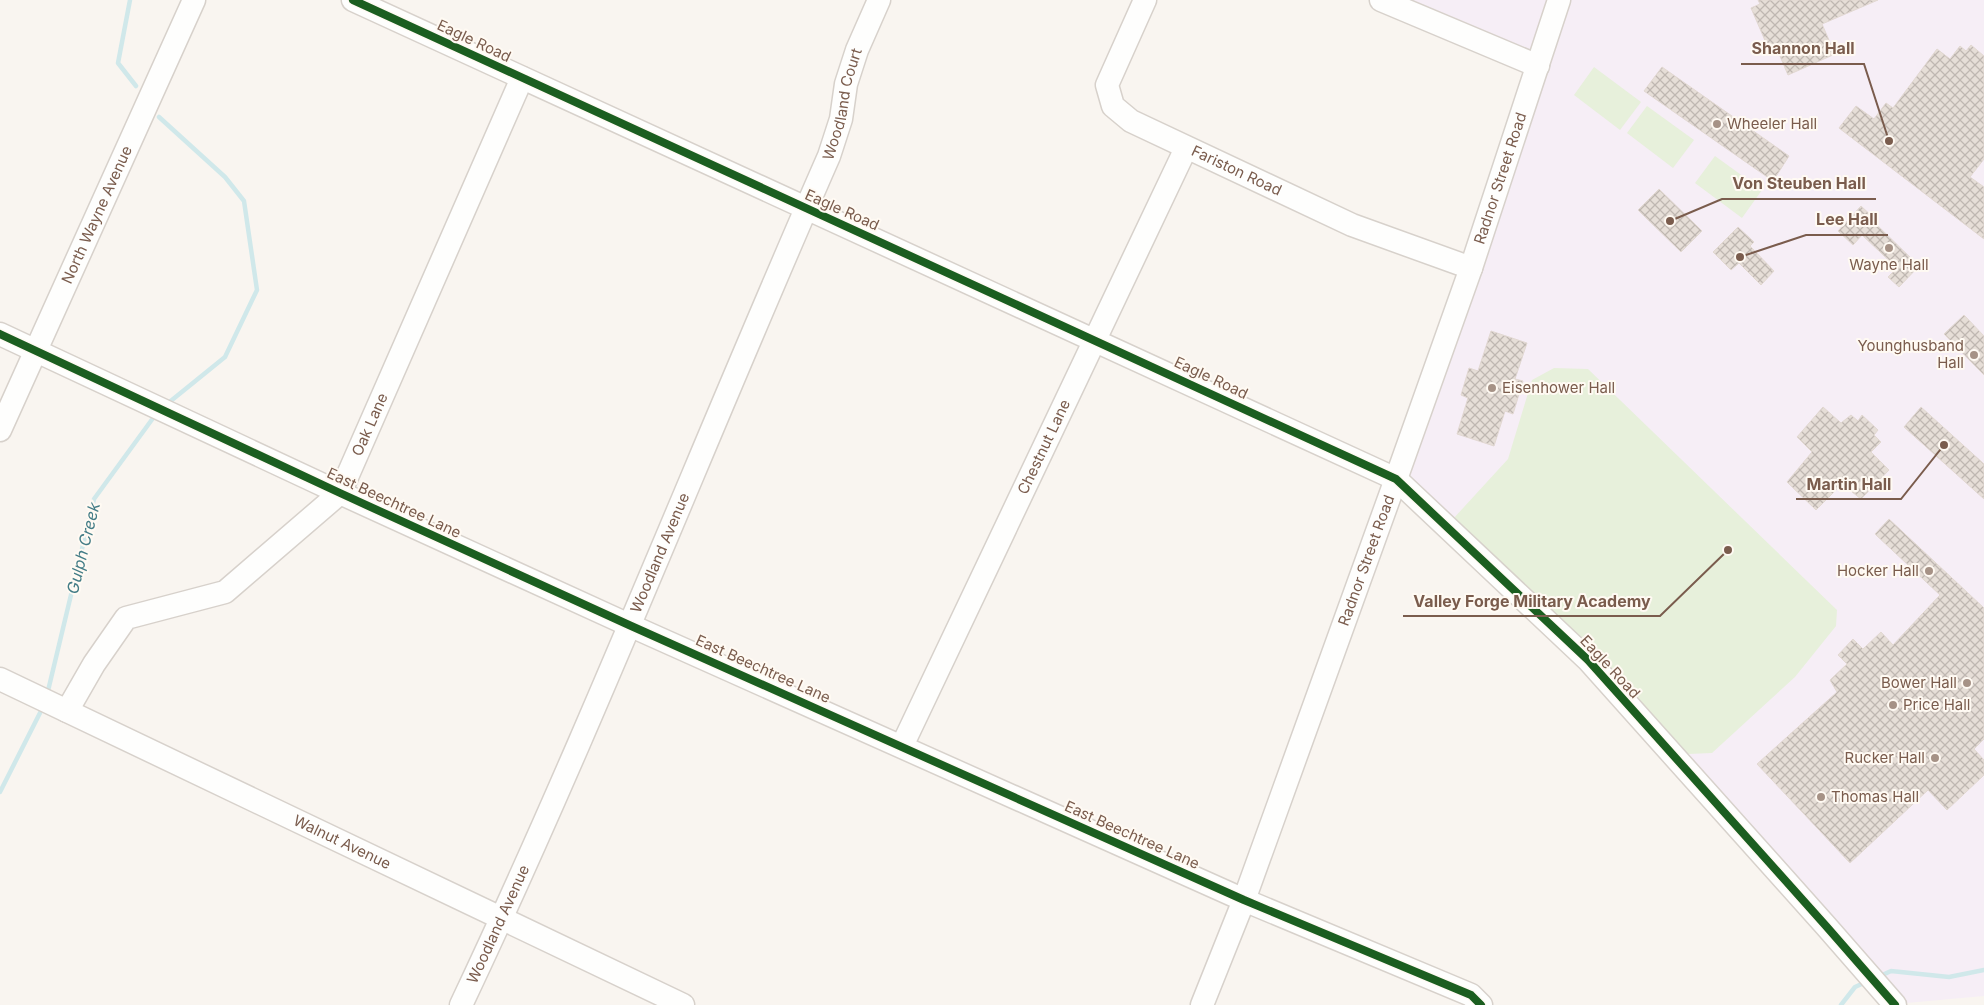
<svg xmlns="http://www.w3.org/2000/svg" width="1984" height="1005" font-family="Inter,sans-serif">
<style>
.education{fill:#f6eef6}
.pitch{fill:#e7f0db}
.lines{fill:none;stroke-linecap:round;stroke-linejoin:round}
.stream{stroke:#d0e8ea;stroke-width:4.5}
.building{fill:url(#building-cross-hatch);stroke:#e2d8d2}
.minor-casing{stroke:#d7d1cb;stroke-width:25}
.minor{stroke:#fefefd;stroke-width:22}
.cycleway-casing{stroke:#fffaf3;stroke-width:11}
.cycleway{stroke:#1b5e20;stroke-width:8}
.poi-dot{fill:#a69286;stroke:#fffaf3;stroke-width:2}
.labels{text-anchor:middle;stroke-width:4;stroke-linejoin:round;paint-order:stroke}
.street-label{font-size:15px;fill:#7a5c4d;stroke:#fffaf3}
.poi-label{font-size:15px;fill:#7a5c4d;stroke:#fffaf3;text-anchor:start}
.water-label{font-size:16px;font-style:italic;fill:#437c86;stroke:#fffaf3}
.leader{fill:none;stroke:#7a5c4d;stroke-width:2}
.callout-dot{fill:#7a5c4d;stroke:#fffaf3;stroke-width:2}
.callout-label{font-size:16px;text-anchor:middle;font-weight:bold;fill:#7a5c4d;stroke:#fffaf3;stroke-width:4;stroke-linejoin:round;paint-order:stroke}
</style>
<defs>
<pattern id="building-cross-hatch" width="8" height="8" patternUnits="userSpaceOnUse" patternTransform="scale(1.25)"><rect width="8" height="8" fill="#e6ded7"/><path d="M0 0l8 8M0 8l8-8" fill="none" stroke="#bfb7b1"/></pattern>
</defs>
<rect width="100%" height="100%" fill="#f9f5f0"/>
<!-- education -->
<polygon class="education" points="1384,0 1984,0 1984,996 1895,1004 1692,777 1396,479 1538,66"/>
<!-- pitch -->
<g class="pitch">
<polygon points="1594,67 1641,102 1620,130 1574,95"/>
<polygon points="1647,106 1694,140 1673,168 1627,133"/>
<polygon points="1715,156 1762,190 1742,218 1695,183"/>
<polygon points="1554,368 1588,369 1837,610 1836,626 1795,677 1712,753 1688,754 1453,519 1508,459 1532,380"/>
</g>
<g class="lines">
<!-- stream -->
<g class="stream">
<polyline points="130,0 118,63 136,86"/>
<polyline points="159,117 225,177 244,201 257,290 225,357 167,404"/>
<polyline points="47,695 94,499 156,414"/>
<polyline points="0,792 43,707"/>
<polyline points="1878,977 1891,971 1949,977 1984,970"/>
<polyline points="1841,1005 1855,987 1866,982"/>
</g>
</g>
<!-- building -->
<g class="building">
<polygon points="1758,0 1878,0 1822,24 1835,54 1788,75 1777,49 1770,52 1751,8 1760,4"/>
<polygon points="1971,45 1984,56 1984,159 1970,177 1984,187 1984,239 1839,128 1856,106 1874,119 1886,103 1893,108 1937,49 1950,59 1960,46 1966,51"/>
<polygon points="1662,67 1789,156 1773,181 1644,91"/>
<polygon points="1659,189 1702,231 1681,252 1638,210"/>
<polygon points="1861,206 1876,220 1874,222 1919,266 1899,287 1888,277 1897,268 1862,235 1853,245 1838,231"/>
<polygon points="1738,227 1754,242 1750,246 1774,271 1761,285 1739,263 1731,270 1713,252"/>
<polygon points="1964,315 1984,336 1984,375 1944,334"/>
<polygon points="1491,331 1527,343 1515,379 1523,381 1513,414 1505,411 1494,446 1457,434 1468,398 1461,395 1469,368 1478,371"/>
<polygon points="1823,407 1841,423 1851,415 1858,421 1862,415 1878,430 1874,435 1881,442 1871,452 1889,470 1861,499 1842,484 1816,510 1787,482 1812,452 1797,437"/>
<polygon points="1921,407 1984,464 1984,499 1904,427"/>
<polygon points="1889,519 1984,608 1984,739 1974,749 1984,760 1984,775 1947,810 1928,790 1850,863 1757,764 1837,692 1830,680 1847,664 1838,655 1853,639 1863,649 1881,632 1893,645 1940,595 1875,534"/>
</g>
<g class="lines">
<!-- minor casing -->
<g class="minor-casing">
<g id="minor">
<polyline points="353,0 1396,479 1588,660 1826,926 1895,1005"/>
<path id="s1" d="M1145,0l-38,85 6,21 18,15 221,104 119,43"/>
<polyline points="1381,0 1538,66"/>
<polyline points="0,334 340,493 629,625 1244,900 1471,995 1481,1005"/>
<path id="s2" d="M0,430l194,-430"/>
<path id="s3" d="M0,679l683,326"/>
<path id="s4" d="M67,711l27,-47 32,-46 99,-26 115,-99 182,-415"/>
<path id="s5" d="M902,746l284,-598"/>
<path id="s6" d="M461,1005c132,-279 244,-567 368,-849l12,-37 5,-35 11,-34 22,-50"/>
<path id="s7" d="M1202,1005l42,-105 152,-421 75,-211 88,-268"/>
</g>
</g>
<!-- minor -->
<use href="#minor" class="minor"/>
<!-- cycleway casing -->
<g class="cycleway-casing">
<g id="cycleway">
<polyline points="353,0 1396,479 1588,660 1826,926 1895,1005"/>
<polyline points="0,334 340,493 629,625 1244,900 1471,995 1481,1005"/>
</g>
</g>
<!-- cycleway -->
<use href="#cycleway" class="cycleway"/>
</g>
<!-- markers -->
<g class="poi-dot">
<circle cx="1717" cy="124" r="5"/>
<circle cx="1889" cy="248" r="5"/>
<circle cx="1974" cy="355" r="5"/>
<circle cx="1492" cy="388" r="5"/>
<circle cx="1929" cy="571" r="5"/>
<circle cx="1967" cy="683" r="5"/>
<circle cx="1893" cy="705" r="5"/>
<circle cx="1935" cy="758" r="5"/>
<circle cx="1821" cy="797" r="5"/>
</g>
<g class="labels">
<!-- street labels -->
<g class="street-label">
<text transform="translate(474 41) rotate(25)" y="5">Eagle Road</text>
<text dy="5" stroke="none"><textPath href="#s6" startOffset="979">Woodland Court</textPath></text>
<text dy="5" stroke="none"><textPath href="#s1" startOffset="255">Fariston Road</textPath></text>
<text dy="5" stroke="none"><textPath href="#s7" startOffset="879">Radnor Street Road</textPath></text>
<text transform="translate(842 210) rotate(24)" y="5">Eagle Road</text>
<text dy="5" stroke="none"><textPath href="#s2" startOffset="236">North Wayne Avenue</textPath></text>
<text transform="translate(1211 378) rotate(25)" y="5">Eagle Road</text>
<text dy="5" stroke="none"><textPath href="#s4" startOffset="439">Oak Lane</textPath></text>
<text dy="5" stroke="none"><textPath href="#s5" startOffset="331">Chestnut Lane</textPath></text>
<text transform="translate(394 503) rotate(25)" y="5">East Beechtree Lane</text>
<text dy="5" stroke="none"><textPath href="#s6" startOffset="494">Woodland Avenue</textPath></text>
<text dy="5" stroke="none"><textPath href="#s7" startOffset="474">Radnor Street Road</textPath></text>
<text transform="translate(1610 667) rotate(47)" y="5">Eagle Road</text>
<text transform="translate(763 669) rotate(24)" y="5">East Beechtree Lane</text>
<text transform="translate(1132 835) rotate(24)" y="5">East Beechtree Lane</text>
<text dy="5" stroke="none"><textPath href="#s3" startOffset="379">Walnut Avenue</textPath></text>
<text dy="5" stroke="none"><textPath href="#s6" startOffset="89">Woodland Avenue</textPath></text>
</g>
<!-- poi labels -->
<g class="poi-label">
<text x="1727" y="129">Wheeler Hall</text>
<text x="1889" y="270" text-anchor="middle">Wayne Hall</text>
<text x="1964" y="351" text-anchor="end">Younghusband<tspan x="1964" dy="17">Hall</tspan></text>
<text x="1502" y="393">Eisenhower Hall</text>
<text x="1919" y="576" text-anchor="end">Hocker Hall</text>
<text x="1957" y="688" text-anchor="end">Bower Hall</text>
<text x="1903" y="710">Price Hall</text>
<text x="1925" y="763" text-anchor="end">Rucker Hall</text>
<text x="1831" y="802">Thomas Hall</text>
</g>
<!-- water labels -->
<g class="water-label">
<text transform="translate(83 548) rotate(-76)" y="6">Gulph Creek</text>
</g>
</g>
<!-- callouts -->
<path class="leader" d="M1889 141L1864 64H1741M1670 221L1722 199H1876M1740 257L1806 235H1888M1944 445L1901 499H1796M1728 550L1660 616H1403"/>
<g class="callout-dot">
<circle cx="1889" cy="141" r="5"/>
<circle cx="1670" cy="221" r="5"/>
<circle cx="1740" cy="257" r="5"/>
<circle cx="1944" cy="445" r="5"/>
<circle cx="1728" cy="550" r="5"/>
</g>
<g class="callout-label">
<text x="1803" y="54">Shannon Hall</text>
<text x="1799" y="189">Von Steuben Hall</text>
<text x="1847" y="225">Lee Hall</text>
<text x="1849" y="490">Martin Hall</text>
<text x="1532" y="607">Valley Forge Military Academy</text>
</g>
</svg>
